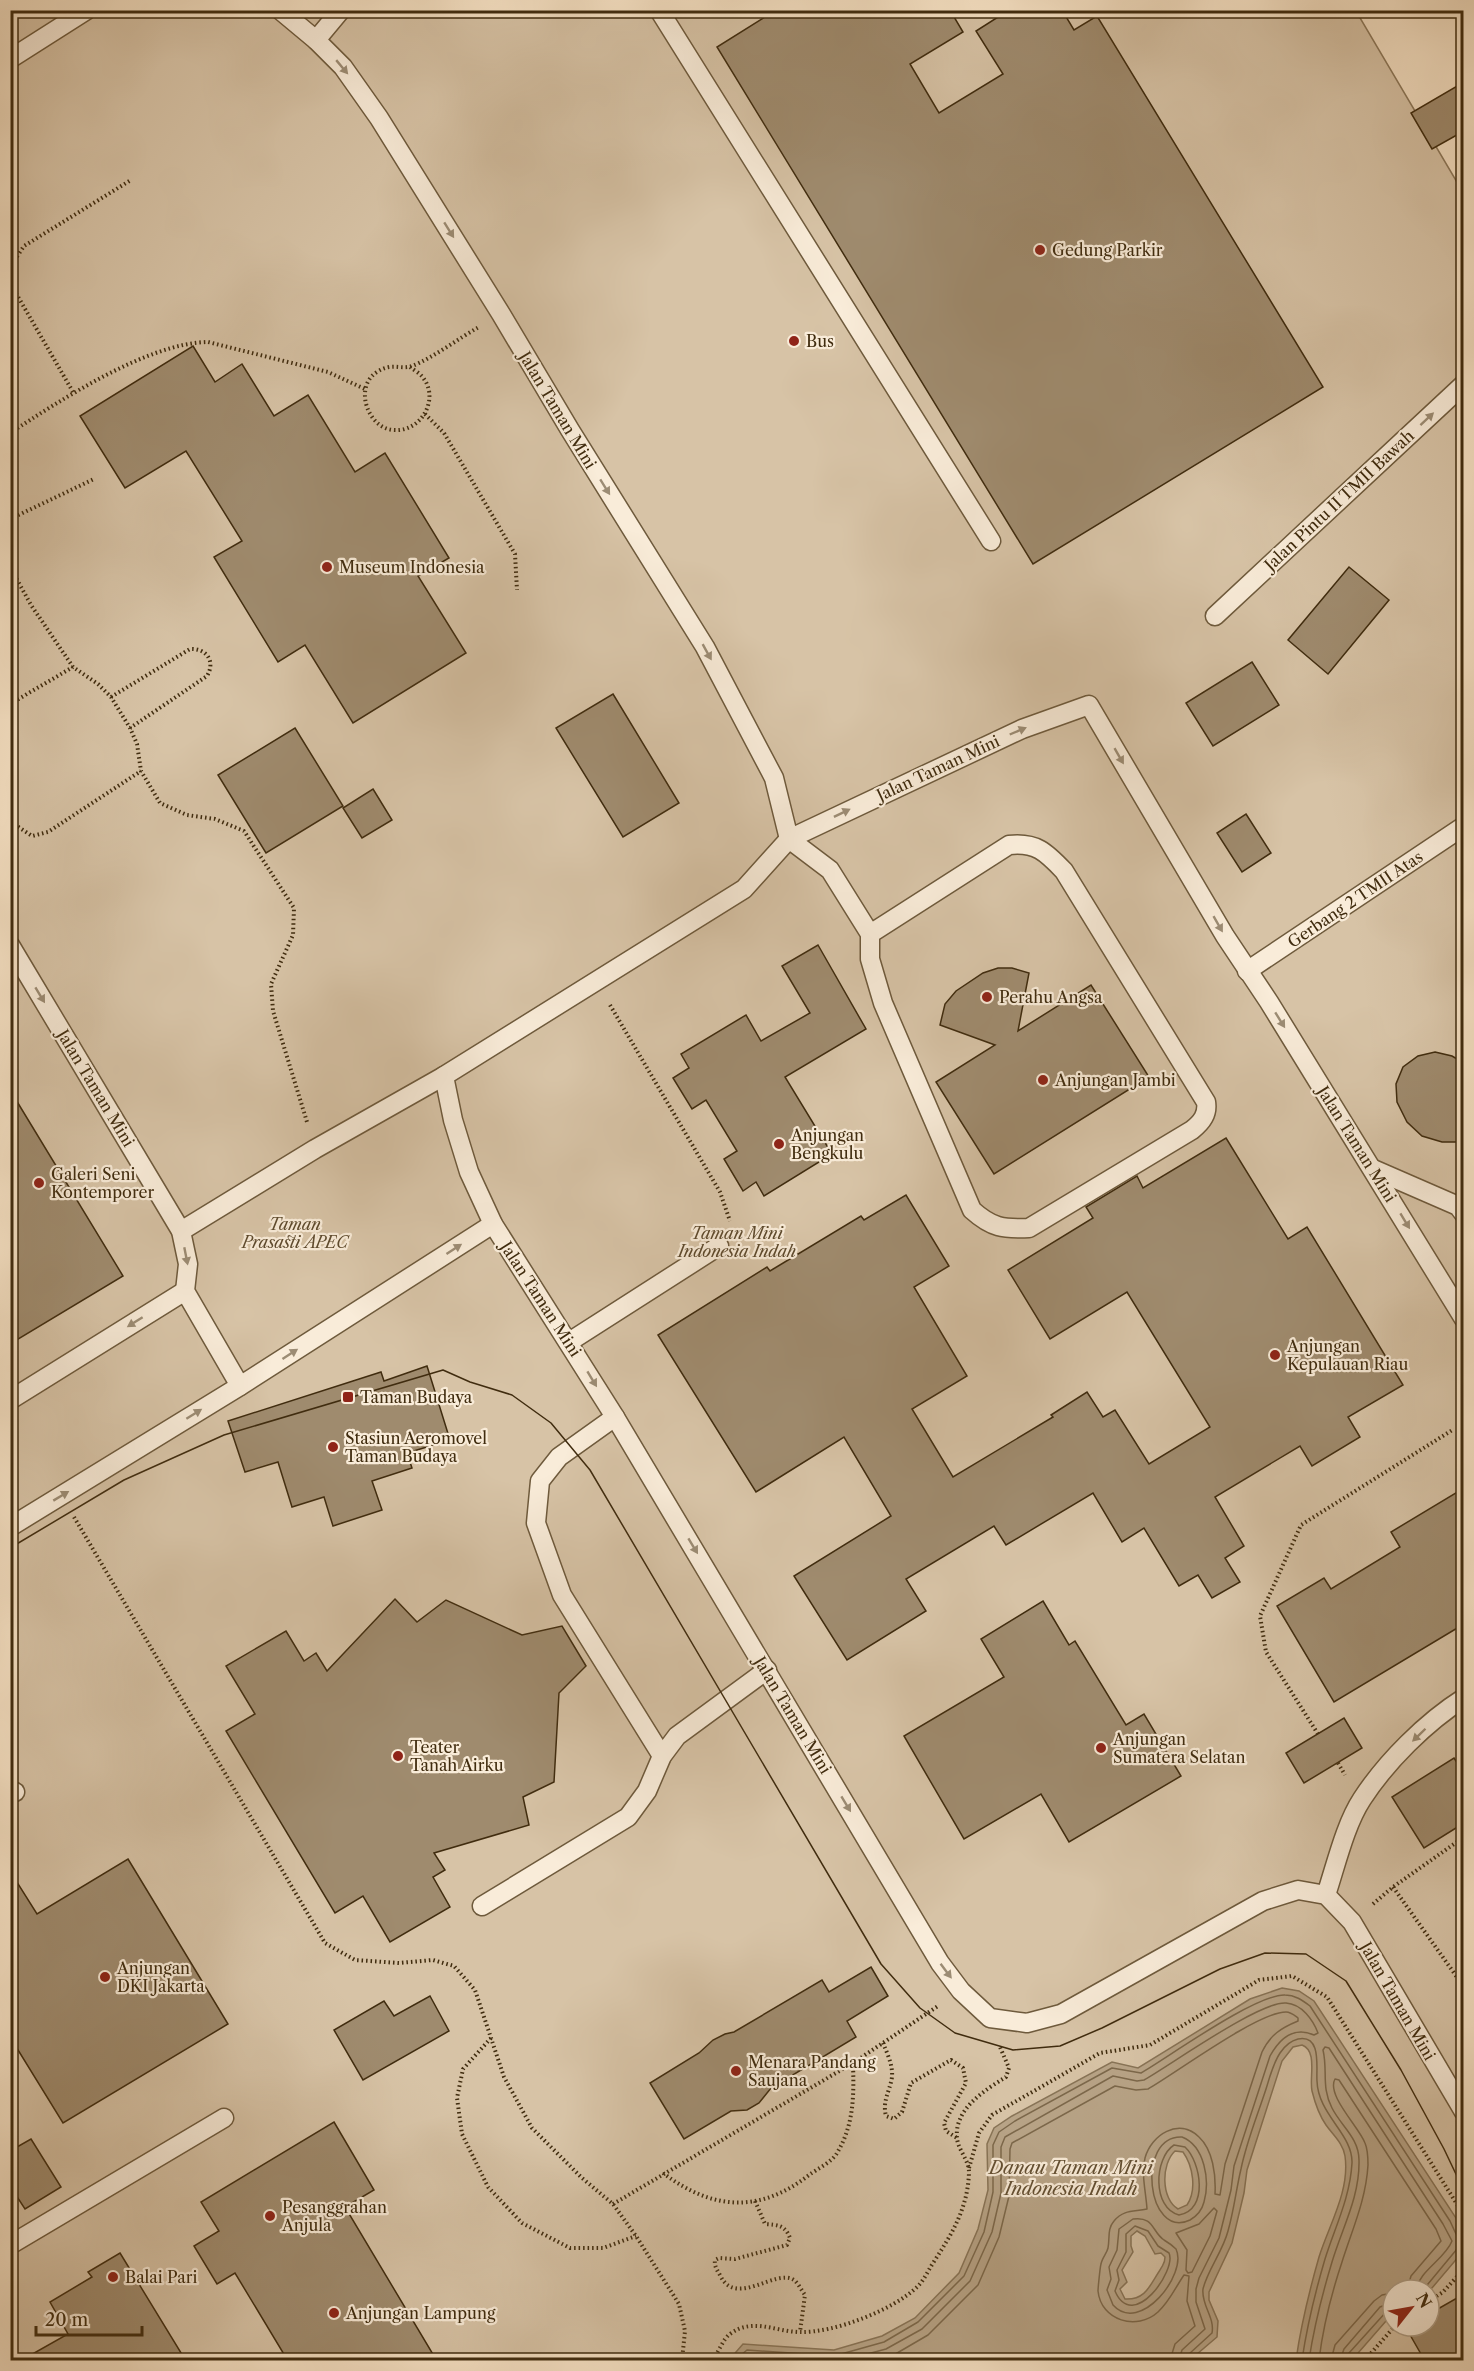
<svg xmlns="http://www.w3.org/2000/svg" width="1474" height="2371" font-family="'Libre Caslon Text',serif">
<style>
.green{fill:#d7c3a6;stroke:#8c785a;stroke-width:1.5;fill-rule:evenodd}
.water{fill:#b8a487;stroke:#887457;stroke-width:1.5;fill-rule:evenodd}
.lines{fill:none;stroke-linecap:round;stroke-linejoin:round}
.shore{stroke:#7c684b;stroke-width:1.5}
.building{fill:#9f8b6e;stroke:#402c0f;stroke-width:1.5}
.lane-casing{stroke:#6e5a3c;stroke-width:21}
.path{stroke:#402c0f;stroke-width:4;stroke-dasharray:1.5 3;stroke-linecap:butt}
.lane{stroke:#f9ecd9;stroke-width:18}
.tram{stroke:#402c0f;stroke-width:1.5}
.oneway{fill:#9c8c74}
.poi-dot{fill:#8f2418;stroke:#f9ecd9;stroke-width:2}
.labels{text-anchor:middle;stroke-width:4.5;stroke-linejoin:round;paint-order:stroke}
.poi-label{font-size:16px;fill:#402c0f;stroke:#f9ecd9;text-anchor:start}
.street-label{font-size:16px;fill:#402c0f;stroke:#f9ecd9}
.park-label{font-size:16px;font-style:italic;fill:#5e4a2d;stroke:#f9ecd9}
.water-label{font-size:18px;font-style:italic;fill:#645033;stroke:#f9ecd9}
</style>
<rect width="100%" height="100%" fill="#f6e2c5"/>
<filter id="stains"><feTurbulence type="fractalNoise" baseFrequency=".00333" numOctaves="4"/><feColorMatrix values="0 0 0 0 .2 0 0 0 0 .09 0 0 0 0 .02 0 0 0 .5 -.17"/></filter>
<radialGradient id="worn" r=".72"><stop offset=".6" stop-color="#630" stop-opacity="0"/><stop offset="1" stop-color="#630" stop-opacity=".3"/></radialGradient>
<!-- green -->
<path class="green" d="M11,11h1345l108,183 -1,2166h-1452zM1393,2290h36v36h-36z"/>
<!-- water -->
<path class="water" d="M1282,1988l17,3 15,10 142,217 7,19v8l-3,10 -28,33 -4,2h-35v23l-41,47h-56c5,-35 13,-68 23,-103 10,-32 31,-66 26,-101 -2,-13 -12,-21 -19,-31 -7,-10 -11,-22 -14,-34 -3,-13 6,-40 -10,-46l-9,2 -11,14 -35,109 -3,23 -12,50 -23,49v8l9,21 -1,16 -27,23h-461l14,-16 91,6 48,-14 33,-18 44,-45 19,-44 10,-39 -1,-46 7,-16 18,-12 100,-54 26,6 112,-69zM1175,2151l8,1c10,14 14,38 4,53l-9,4c-17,-10 -17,-45 -3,-58zM1137,2231l8,5 10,18 6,-1 4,4c0,7 -2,7 -5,13 -10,15 -14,30 -35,29l-5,-10 7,-7 -5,-12 11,-18 -2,-6v-10z"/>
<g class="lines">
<!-- shore -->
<g class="shore">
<path d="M1182,2137c23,9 28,44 22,65 -2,8 -7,14 -14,18 -43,21 -55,-85 -8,-83z"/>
<path d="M1174,2145l11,2c16,15 24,63 -6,68 -27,-7 -25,-57 -5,-70z"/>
<polygon points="1214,2208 1217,2211 1210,2236 1192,2272 1188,2273 1186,2270 1187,2250 1176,2233 1199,2224"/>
<path d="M1133,2219c21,-3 19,13 31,21 5,3 8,5 12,9 12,25 -36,86 -63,56l-6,-15 4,-11 -2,-12 8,-17 2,-21z"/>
<path d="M1135,2226l13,5 10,15 11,7c8,17 -36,80 -54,38l4,-11 -2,-10 9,-18v-18z"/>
<polyline points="1423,2290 1457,2249 1464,2247"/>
<path d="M735,2360l12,-10 87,6 50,-14 34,-20 46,-46 20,-44 9,-40v-47l6,-13 16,-11 97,-53 29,5c29,-17 115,-79 144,-78 10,0 17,5 25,11l140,215 6,13 8,3"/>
<path d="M845,2360l41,-11 36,-20 48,-48 22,-49 9,-39v-46l4,-10 108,-61 24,5 7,-1c28,-16 116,-79 142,-77 16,1 27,17 32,30l-4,2c-20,-9 -34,3 -44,21l-36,110 -3,24 -12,48 -20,40 -3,11v13l9,27 -23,21 -3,10"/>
<path d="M878,2360l14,-4 36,-21 50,-50 21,-48 10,-41 1,-47 2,-6 103,-57 21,4 12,-1c28,-16 110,-77 138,-77 5,0 8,3 12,6v3c-17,7 -28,14 -36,31l-37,112 -5,31 -5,-1c1,-19 -2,-44 -16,-57 -20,-20 -48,-2 -54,21 -4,17 1,34 2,51 -12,3 -23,0 -33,12 -7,8 -4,17 -6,27 -1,5 -6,10 -7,16 -1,3 -3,25 -3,27 3,30 39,40 60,21 12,-11 17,-24 26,-37l5,1 -2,25 8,25 -20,18 -5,16"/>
<path d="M1186,2360l3,-6 23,-21c3,-16 -11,-28 -9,-44 4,-18 20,-38 25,-58 6,-21 8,-41 13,-62 5,-25 15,-50 23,-74 5,-14 8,-30 16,-42 4,-6 10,-12 18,-14 24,-5 18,29 19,42 1,34 36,53 35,82 -2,35 -17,64 -27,96 -10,34 -18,67 -23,101"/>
<path d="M1309,2360c5,-33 13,-65 23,-98 10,-34 28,-65 27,-102 0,-22 -18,-34 -27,-52 -11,-21 -4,-37 -9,-58l2,-3 4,1 114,176 9,17c-7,18 -33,30 -36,49"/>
<path d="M1319,2360c4,-33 12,-65 23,-98 10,-32 24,-62 26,-97 0,-7 0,-15 -3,-22 -6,-16 -39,-48 -30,-64l4,1 97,149 5,12 -30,35 -4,14"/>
<polyline points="1331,2360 1335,2345 1374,2301 1382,2295 1393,2293"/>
<polyline points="1340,2360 1344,2349 1380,2307 1393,2302"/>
<polyline points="1347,2360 1349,2353 1386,2312 1393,2310"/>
</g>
</g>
<!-- building -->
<g class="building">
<polygon points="776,10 950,10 963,32 910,64 939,113 1003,74 976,31 1009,10 1062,10 1074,30 1097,16 1323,387 1033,564 717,47"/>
<polygon points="1464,82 1464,131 1432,149 1411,113"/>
<polygon points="193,346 215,382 242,364 274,416 308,395 355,472 385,453 449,558 418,576 466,653 353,723 305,645 278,662 214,557 242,541 186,451 125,488 80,416"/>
<polygon points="1349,567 1389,600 1328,674 1288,640"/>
<polygon points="1252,662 1279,705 1213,746 1186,703"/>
<polygon points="613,694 679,803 623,837 556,728"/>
<polygon points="295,728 343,806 266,853 218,775"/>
<polygon points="373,789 392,820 362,838 343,808"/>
<polygon points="1246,814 1271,853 1242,872 1217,833"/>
<polygon points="818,945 866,1029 785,1077 832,1154 764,1196 756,1182 743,1191 724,1159 737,1151 706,1100 692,1109 673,1078 689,1068 681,1054 746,1015 761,1041 810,1013 782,966"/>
<polygon points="998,968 1012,968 1029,973 1018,1031 1091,985 1149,1077 994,1174 936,1082 995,1045 940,1025 945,1004 956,991 983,973"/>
<polygon points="1435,1052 1452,1056 1464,1063 1464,1142 1442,1142 1422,1136 1407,1122 1397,1102 1396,1084 1403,1067 1418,1056"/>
<polygon points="10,1090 123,1276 10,1344"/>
<polygon points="1226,1138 1288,1239 1307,1227 1403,1385 1348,1417 1360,1437 1312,1466 1300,1446 1215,1497 1244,1546 1225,1558 1240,1582 1212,1598 1198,1575 1179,1586 1144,1528 1122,1542 1093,1493 1006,1545 994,1526 906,1579 926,1611 847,1660 794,1576 891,1516 844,1437 756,1492 658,1335 767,1267 770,1271 861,1216 864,1220 906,1195 949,1266 914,1287 967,1376 912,1409 953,1477 1053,1417 1051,1415 1087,1392 1103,1417 1115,1410 1149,1464 1210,1427 1127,1292 1050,1339 1008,1270 1093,1218 1086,1207 1137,1176 1143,1188"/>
<polygon points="427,1366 450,1440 407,1453 412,1468 372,1481 382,1510 333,1526 324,1497 292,1507 278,1462 245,1472 228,1421 381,1372 384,1381"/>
<polygon points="1464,1488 1464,1624 1334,1702 1277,1606 1324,1578 1331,1589 1400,1547 1391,1532"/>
<polygon points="395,1599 417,1622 446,1600 522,1635 562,1626 586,1666 559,1693 554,1782 523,1797 529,1825 434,1853 445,1870 433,1877 450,1907 390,1942 363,1896 335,1913 226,1731 255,1714 226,1666 286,1631 304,1661 316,1653 327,1671"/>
<polygon points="1043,1601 1069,1645 1075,1641 1126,1725 1144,1714 1181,1776 1069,1842 1041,1794 964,1839 904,1736 1004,1677 981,1639"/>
<polygon points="1344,1718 1362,1748 1304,1783 1286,1753"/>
<polygon points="1454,1758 1464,1773 1464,1823 1424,1848 1392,1797"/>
<polygon points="128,1859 228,2024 63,2123 10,2037 10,1871 37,1914"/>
<polygon points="871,1967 888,1996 847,2021 856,2037 771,2088 759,2103 747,2110 731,2111 684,2139 650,2083 699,2053 713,2040 725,2034 734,2032 822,1980 829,1992"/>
<polygon points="430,1996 449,2031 363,2080 334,2030 384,2001 394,2016"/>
<polygon points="334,2122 374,2190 345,2207 437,2361 288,2361 235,2273 217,2284 194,2246 219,2231 201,2202"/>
<polygon points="31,2139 61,2187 25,2209 10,2186 10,2151"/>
<polygon points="120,2253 186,2361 20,2361 68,2334 50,2302 92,2277 88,2272"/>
<polygon points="1464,2294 1464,2361 1425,2361 1405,2326 1429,2326 1429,2314"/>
</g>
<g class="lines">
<!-- lane casing -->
<g class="lane-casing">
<g id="lane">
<polyline points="280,10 316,40 343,67 379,118 501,314 570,430 705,647 774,778 789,839"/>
<polyline points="659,10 991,541"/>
<polyline points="316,40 341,10"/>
<polyline points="10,59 87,10"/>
<polyline points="1215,616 1464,384"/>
<path d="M789,839l41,31 40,64v25l13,44 89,207c20,18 31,19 57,18l163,-98c10,-8 16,-16 14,-28l-142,-231c-18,-19 -28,-29 -55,-26l-139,89"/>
<polyline points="10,945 181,1231 188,1264 185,1291 240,1386"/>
<polyline points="1247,971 1464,826"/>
<polyline points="1373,1169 1458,1206 1464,1214"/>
<polyline points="181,1231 315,1149 444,1076"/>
<polyline points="1464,1319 1269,1002 1225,936 1089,705 1022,729 789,839 744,889 444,1076 453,1120 469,1172 493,1224 615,1417 940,1963 961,1991 990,2018 1027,2023 1061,2014 1263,1901 1298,1890 1326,1895 1352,1922 1464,2112"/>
<polyline points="569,1342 719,1246"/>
<polyline points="10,1400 185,1291"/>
<polyline points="615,1417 559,1457 540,1481 536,1523 562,1595 662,1756"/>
<polyline points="10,1527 240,1386 493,1224"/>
<polyline points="10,1794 15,1792"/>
<path d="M1326,1895c10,-30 19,-70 36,-96 24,-37 64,-77 102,-101"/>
<polyline points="482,1906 628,1817 647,1791 662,1756 677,1736 767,1670"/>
<polyline points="10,2245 224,2118"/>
</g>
</g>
<!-- path -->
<g class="path">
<path d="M410,367c4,3 11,7 14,12 15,21 -3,53 -30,51 -26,-1 -41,-43 -17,-58 15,-10 23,-2 35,-6 21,-8 47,-28 67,-39"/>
<polyline points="73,392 13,288 12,264 24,246 131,180"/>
<polyline points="425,414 444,433 515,554 517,590"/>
<path d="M10,433c51,-33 137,-90 198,-91l120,30 37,17"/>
<polyline points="10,519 94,479"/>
<polyline points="10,567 31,605 73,667 98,684 111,697 130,728 137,744 141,771 160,803 187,815 215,819 244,831 294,908 293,935 271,984 273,1011 307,1122"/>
<path d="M111,697l79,-48c16,-1 26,12 17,27l-77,52"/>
<polyline points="10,704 73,667"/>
<polyline points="10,816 17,826 32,836 48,832 141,771"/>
<polyline points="610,1005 720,1192 730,1221"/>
<polyline points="74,1517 325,1943 355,1960 399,1963 433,1960 454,1966 475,1990 504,2077 532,2128 582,2178 613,2204 636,2236 679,2304 685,2331 682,2360"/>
<polyline points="1318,1734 1266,1652 1260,1616 1301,1525 1454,1429"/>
<polyline points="1458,1734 1464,1745"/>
<polyline points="1338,1763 1345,1775"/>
<polyline points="1393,1887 1464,1987"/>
<polyline points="1373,1904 1393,1887 1464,1837"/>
<polyline points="491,2038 463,2069 457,2098 462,2134 488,2187 522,2223 570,2248 603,2248 636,2236"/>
<path d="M883,2043c4,10 10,22 9,34 -2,14 -10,24 -6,39l8,3 8,-7 9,-29 40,-23 12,8 3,15 -22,40 2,8 11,7"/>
<polyline points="969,2168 979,2133 992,2115 1100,2053 1150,2045 1259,1980 1292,1976 1327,1997 1460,2209 1464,2218"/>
<path d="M663,2173c49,37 96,41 146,2 8,-6 23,-13 28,-22 17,-28 17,-58 16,-89"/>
<path d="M755,2201l10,23c13,1 20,1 25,14l-3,7 -52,14 -16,-1 -4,2c-1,7 3,11 6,17 16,30 55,-9 73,3 4,3 8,11 11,15l-5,37"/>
<polyline points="613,2204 853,2063 938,2006"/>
<polyline points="1429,2301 1443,2292 1464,2269"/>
<path d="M713,2360c5,-7 10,-21 17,-26 23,-17 46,-2 70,-2 34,1 94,-22 118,-46 6,-6 10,-15 15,-23 19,-29 35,-55 36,-91 0,-12 -11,-22 -12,-34 -3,-29 28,-48 49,-61l3,-9 -9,-21"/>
<polyline points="1365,2360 1395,2326"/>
</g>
<!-- lane -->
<use href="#lane" class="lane"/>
<!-- tram -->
<polyline class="tram" points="10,1548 124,1480 224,1435 443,1370 470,1382 512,1395 551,1423 590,1470 881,1964 920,2008 955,2033 1013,2050 1060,2046 1102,2028 1220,1969 1265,1953 1306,1954 1346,1981 1401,2070 1444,2149 1464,2191"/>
</g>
<!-- one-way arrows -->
<defs><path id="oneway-solid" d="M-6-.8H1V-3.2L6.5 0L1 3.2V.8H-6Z" transform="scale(1.5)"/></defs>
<g class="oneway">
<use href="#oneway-solid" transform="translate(342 67) rotate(50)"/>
<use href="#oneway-solid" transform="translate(449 230) rotate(58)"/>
<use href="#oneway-solid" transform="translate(1427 419) rotate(-43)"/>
<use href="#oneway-solid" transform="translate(605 487) rotate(58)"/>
<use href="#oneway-solid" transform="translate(707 652) rotate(61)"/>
<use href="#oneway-solid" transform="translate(1018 731) rotate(-23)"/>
<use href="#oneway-solid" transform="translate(1119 756) rotate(60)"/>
<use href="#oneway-solid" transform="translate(842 813) rotate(-26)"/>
<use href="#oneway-solid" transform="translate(1218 924) rotate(60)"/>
<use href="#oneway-solid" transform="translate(40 995) rotate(59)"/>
<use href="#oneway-solid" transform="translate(1280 1020) rotate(58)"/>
<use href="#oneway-solid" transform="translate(1405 1221) rotate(59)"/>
<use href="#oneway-solid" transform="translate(454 1249) rotate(-33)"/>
<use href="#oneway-solid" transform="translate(186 1256) rotate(79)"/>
<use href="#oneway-solid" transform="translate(135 1322) rotate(148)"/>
<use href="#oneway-solid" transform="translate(290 1354) rotate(-33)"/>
<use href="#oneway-solid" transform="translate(592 1379) rotate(59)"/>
<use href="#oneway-solid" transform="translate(194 1414) rotate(-32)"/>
<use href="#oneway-solid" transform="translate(61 1496) rotate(-31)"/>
<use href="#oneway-solid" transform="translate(693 1546) rotate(59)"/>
<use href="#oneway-solid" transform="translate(1419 1735) rotate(136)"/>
<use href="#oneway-solid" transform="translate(846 1804) rotate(59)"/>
<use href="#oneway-solid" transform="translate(946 1971) rotate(53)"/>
</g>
<!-- markers -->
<g class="poi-dot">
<circle cx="1040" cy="250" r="6"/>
<circle cx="794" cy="341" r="6"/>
<circle cx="327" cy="567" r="6"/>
<circle cx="987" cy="997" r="6"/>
<circle cx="1043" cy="1080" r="6"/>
<circle cx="779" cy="1144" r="6"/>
<circle cx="39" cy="1183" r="6"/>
<circle cx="1275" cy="1355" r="6"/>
<rect x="342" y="1391" width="12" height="12" rx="3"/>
<circle cx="333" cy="1447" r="6"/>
<circle cx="1101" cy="1748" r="6"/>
<circle cx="398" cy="1756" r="6"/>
<circle cx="105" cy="1977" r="6"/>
<circle cx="736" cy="2071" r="6"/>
<circle cx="270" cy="2216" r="6"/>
<circle cx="113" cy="2277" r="6"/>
<circle cx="334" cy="2313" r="6"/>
</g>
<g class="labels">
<!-- poi labels -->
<g class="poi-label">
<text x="1052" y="256">Gedung Parkir</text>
<text x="806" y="347">Bus</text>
<text x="339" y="573">Museum Indonesia</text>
<text x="999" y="1003">Perahu Angsa</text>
<text x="1055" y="1086">Anjungan Jambi</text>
<text x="791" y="1141">Anjungan<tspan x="791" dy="18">Bengkulu</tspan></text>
<text x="51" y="1180">Galeri Seni<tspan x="51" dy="18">Kontemporer</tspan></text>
<text x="1287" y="1352">Anjungan<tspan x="1287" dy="18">Kepulauan Riau</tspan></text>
<text x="360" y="1403">Taman Budaya</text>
<text x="345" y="1444">Stasiun Aeromovel<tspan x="345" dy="18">Taman Budaya</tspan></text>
<text x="1113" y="1745">Anjungan<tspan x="1113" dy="18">Sumatera Selatan</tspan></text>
<text x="410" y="1753">Teater<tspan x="410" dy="18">Tanah Airku</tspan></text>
<text x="117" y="1974">Anjungan<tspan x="117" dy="18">DKI Jakarta</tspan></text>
<text x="748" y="2068">Menara Pandang<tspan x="748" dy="18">Saujana</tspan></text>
<text x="282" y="2213">Pesanggrahan<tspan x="282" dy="18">Anjula</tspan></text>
<text x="125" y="2283">Balai Pari</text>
<text x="346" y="2319">Anjungan Lampung</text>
</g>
<!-- street labels -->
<g class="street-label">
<text transform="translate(558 410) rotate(59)" y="6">Jalan Taman Mini</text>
<text transform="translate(1339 500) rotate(-43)" y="6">Jalan Pintu II TMII Bawah</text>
<text transform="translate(938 768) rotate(-25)" y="6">Jalan Taman Mini</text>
<text transform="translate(1355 899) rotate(-34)" y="6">Gerbang 2 TMII Atas</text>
<text transform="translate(96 1088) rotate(59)" y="6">Jalan Taman Mini</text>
<text transform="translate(1357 1144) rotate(58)" y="6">Jalan Taman Mini</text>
<text transform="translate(541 1299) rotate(57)" y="6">Jalan Taman Mini</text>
<text transform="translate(793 1715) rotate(59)" y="6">Jalan Taman Mini</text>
<text transform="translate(1398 2001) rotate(60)" y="6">Jalan Taman Mini</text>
</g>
<!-- park labels -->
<g class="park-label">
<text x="295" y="1230">Taman<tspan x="295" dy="18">Prasasti APEC</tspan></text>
<text x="737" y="1239">Taman Mini<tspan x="737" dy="18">Indonesia Indah</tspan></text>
</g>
<!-- water labels -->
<g class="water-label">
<text x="1071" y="2174">Danau Taman Mini<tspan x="1071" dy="21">Indonesia Indah</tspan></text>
</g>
</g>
<!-- margin -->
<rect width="1474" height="2371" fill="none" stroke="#f6e2c5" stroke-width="36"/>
<rect x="12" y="12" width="1450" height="2347" fill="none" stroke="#402c0f" stroke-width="3"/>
<rect x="18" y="18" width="1438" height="2335" fill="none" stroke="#402c0f" stroke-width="1.5"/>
<!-- north arrow -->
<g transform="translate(1411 2308) rotate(59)"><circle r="28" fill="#f9ecd9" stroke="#af9f88" stroke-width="1.5"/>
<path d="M0-4.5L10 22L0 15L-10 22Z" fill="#8f2418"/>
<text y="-9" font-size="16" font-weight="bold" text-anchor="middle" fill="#402c0f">N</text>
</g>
<!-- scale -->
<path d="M36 2326v9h106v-9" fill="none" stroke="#402c0f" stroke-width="3"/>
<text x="45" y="2326" font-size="18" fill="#402c0f" stroke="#f9ecd9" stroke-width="4.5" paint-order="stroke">20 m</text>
<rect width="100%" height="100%" filter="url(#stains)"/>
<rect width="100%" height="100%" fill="url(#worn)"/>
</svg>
